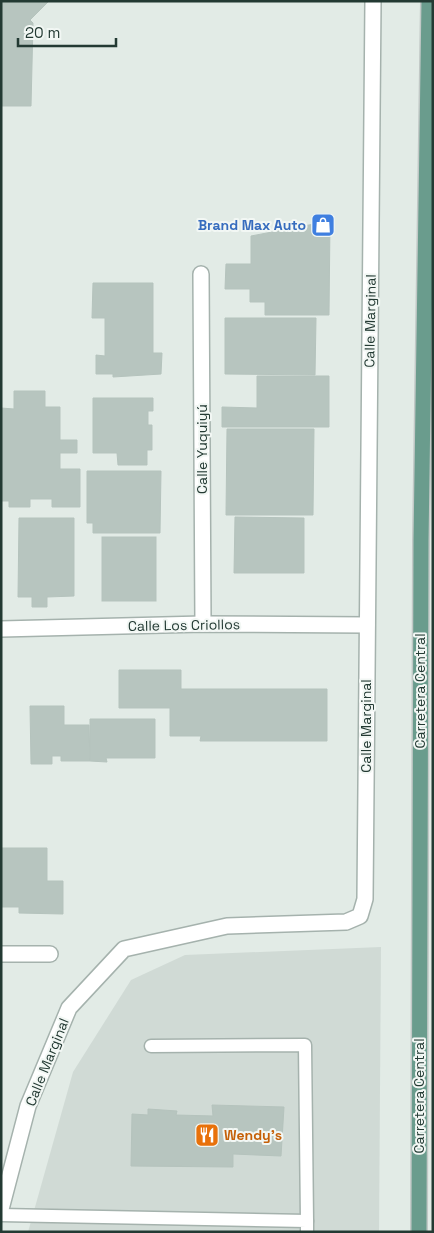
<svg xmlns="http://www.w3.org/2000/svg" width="434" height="1233" font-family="'Space Grotesk',sans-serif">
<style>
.built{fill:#d0dad5}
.building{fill:#b7c5bf;stroke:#b5c3bd}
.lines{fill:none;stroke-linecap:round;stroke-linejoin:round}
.service-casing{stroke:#a5b2ad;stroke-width:15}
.minor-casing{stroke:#a5b2ad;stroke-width:18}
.primary-casing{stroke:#c1c8c6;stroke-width:18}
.service{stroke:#fff;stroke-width:12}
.minor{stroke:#fff;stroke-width:15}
.primary{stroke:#6a9c8d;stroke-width:15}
.labels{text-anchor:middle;stroke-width:4;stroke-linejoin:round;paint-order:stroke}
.shop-label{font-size:14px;font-weight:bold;fill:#366cbe;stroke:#f2f7f4;text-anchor:end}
.street-label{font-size:14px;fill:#233a33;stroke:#f2f7f4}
.food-label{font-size:14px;font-weight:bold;fill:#c56008;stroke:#f2f7f4;text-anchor:start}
</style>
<rect width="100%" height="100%" fill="#e2ebe6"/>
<!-- built -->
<polygon class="built" points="381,947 379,1232 28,1232 73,1072 131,980 185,955"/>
<!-- building -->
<g class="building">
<polygon points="1,1 49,1 30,20 33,23 31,106 1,106"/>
<polygon points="330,221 329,315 265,315 265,302 250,302 250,289 225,289 226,264 251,264 251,236"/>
<polygon points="93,283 153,283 153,353 162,353 161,374 113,377 113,374 96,374 96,355 105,356 105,318 92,318"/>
<polygon points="225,318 316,318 315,375 225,374"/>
<polygon points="257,376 329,376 329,427 222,427 222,407 257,408"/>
<polygon points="14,391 45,391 45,407 60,407 60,440 77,440 77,453 60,453 60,469 80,469 80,507 52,507 52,499 30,499 30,507 9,507 9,501 1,501 1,408 14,409"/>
<polygon points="93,398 153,398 153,411 148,411 148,425 152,425 152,450 147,450 147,465 118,465 117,453 93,453"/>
<polygon points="227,429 314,429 313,515 226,515"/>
<polygon points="87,471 161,471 160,533 93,533 93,523 87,523"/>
<polygon points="235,517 304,518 304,573 234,573"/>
<polygon points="19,518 74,518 74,596 47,597 47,607 32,607 32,597 18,597"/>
<rect x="102" y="537" width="54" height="64"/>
<polygon points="119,670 181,670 181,689 327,689 327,741 200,741 201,736 170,736 170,708 119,708"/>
<polygon points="30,706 64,706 64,725 89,725 90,761 61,761 61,756 52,756 52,764 31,764"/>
<polygon points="90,719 155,719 155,758 106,758 107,762 90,761"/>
<polygon points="1,848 47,848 47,881 63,881 63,914 19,913 19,907 1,907"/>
<polygon points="212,1105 284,1107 281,1156 233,1154 233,1167 131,1166 132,1114 148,1115 148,1109 177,1111 176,1115 213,1116"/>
</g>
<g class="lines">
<!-- service casing -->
<g class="service-casing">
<g id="service">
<polyline points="151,1046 305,1045 307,1221"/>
<polyline points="1,1215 307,1221 307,1232"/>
</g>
</g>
<!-- minor casing -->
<g class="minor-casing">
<g id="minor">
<polyline points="201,274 203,624"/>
<polyline points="1,629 203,624 367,625"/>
<polyline points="1,954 50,954"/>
<polyline points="1,1209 28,1106 69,1008 124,949 227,926 346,922 360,916 365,899 373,1"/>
</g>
</g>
<!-- primary casing -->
<g class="primary-casing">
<polyline id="primary" points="419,1232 421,541 429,1"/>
</g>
<!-- service -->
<use href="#service" class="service"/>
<!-- minor -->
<use href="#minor" class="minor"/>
<!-- primary -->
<use href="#primary" class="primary"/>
</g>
<!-- icons -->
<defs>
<g id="shop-square" transform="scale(1.25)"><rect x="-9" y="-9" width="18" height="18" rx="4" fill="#3f7fe0" stroke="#f2f7f4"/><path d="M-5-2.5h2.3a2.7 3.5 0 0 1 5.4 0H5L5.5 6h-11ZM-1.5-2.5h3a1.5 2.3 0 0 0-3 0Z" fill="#fff"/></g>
<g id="restaurant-square" transform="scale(1.25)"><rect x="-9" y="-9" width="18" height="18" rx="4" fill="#e8710a" stroke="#f2f7f4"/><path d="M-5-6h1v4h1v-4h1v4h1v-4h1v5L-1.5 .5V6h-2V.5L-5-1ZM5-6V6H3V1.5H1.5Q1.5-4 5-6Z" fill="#fff"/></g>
</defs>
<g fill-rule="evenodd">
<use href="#shop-square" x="323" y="225"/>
<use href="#restaurant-square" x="207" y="1135"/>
</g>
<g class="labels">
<!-- shop labels -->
<g class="shop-label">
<text x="306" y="230">Brand Max Auto</text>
</g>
<!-- street labels -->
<g class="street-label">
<text transform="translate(370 321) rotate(-89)" y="5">Calle Marginal</text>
<text transform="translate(202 449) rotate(-90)" y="5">Calle Yuquiyú</text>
<text transform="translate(184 625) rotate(-1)" y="5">Calle Los Criollos</text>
<text transform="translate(420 691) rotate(-90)" y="5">Carretera Central</text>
<text transform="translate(366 726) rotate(-90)" y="5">Calle Marginal</text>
<text transform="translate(47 1062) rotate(-68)" y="5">Calle Marginal</text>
<text transform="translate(419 1096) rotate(-90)" y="5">Carretera Central</text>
</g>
<!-- food labels -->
<g class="food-label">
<text x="224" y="1140">Wendy's</text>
</g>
</g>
<!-- border -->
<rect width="434" height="1233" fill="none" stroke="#233a33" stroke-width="5"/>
<!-- scale -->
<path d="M18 38v8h98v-8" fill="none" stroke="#233a33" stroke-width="2.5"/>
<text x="25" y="38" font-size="15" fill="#233a33" stroke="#f2f7f4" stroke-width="4" paint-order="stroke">20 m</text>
</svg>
